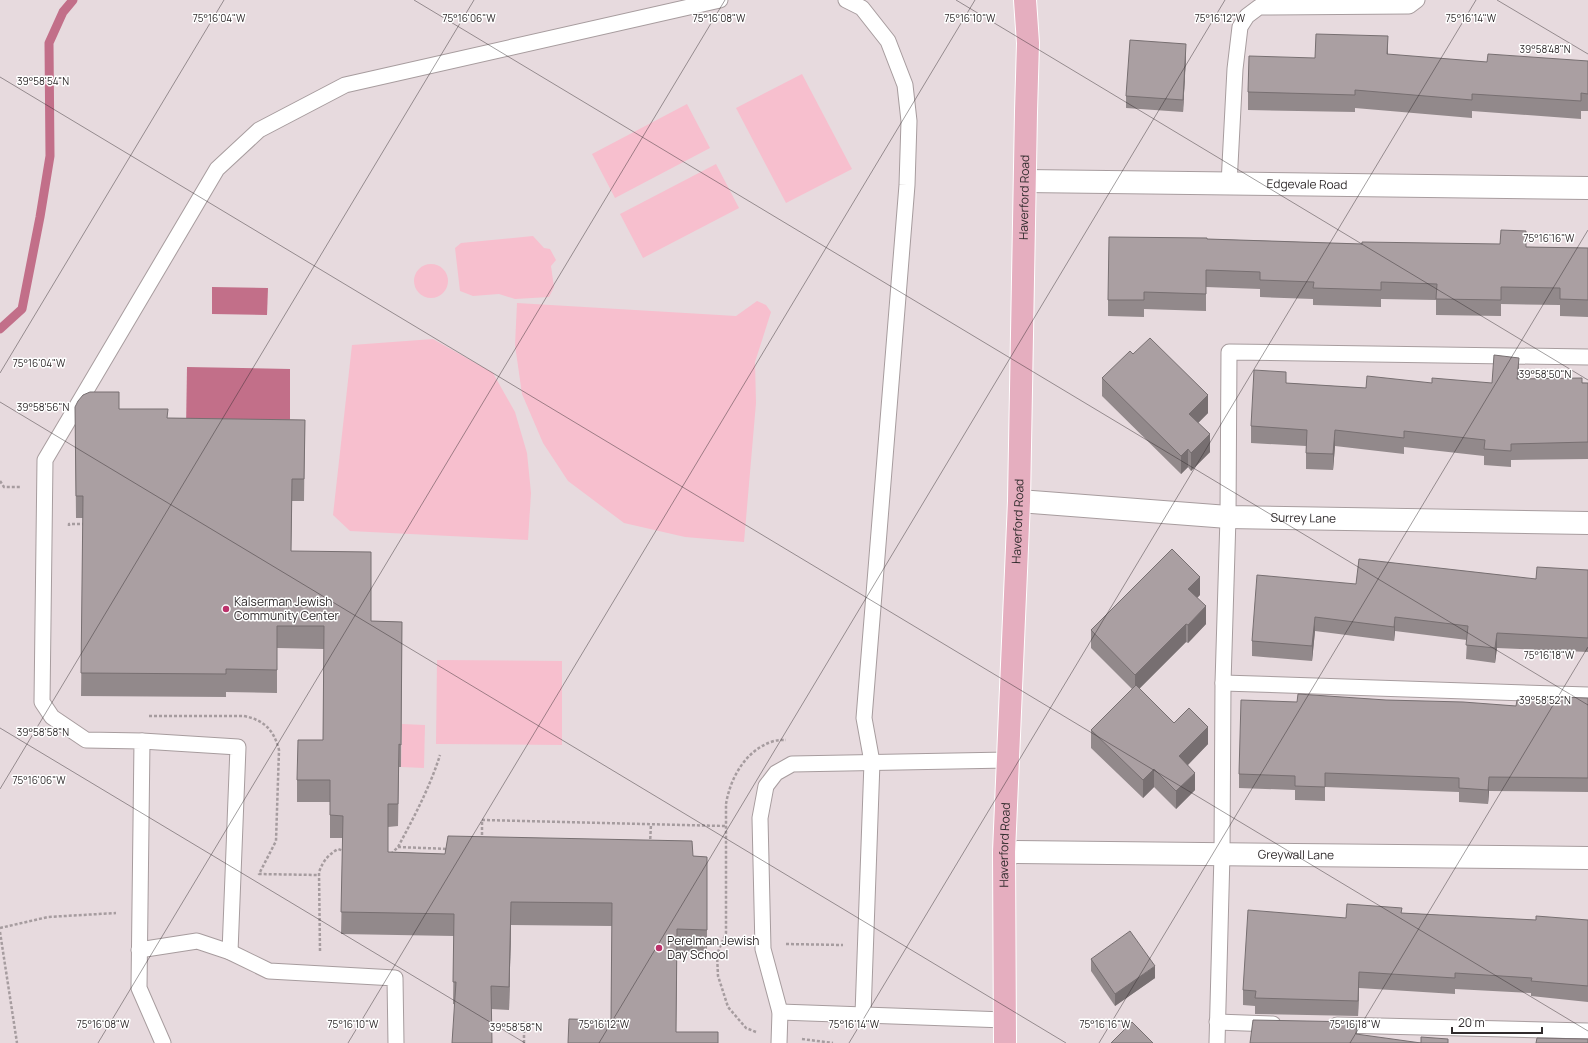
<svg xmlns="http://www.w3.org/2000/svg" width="1588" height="1043" font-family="Manrope,sans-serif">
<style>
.green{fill:#f7bfce}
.water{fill:#c26f89}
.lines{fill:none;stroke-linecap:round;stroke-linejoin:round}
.stream{stroke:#c26f89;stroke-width:9}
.service-casing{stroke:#a79c9e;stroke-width:17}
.minor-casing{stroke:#a79c9e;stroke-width:24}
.primary-casing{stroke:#fff;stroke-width:24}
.path{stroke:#a69c9f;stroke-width:2.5;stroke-dasharray:3 2;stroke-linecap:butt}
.service{stroke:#fff;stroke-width:15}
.minor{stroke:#fff;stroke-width:22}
.primary{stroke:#e5aebf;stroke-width:22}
.wall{fill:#92898b}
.shaded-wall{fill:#776f71}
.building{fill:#aa9fa2;stroke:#776f71}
.ticks{fill:none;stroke:#302b2c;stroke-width:1;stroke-opacity:0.45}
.poi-dot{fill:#bc326b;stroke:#fff;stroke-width:1.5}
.labels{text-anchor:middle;stroke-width:3;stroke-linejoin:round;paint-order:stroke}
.street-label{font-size:12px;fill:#302b2c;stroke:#fff}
.poi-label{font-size:12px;fill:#302b2c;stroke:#fff;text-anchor:start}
.ticks-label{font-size:10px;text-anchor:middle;fill:#302b2c;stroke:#fff;stroke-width:3;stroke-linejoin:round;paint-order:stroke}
</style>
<rect width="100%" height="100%" fill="#e7dade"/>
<!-- green -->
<g class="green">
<polygon points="802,74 852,169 786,203 736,108"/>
<polygon points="687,104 710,148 615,198 592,154"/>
<polygon points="716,164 739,208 643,258 620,214"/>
<polygon points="533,236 544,248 550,249 556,260 551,266 554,287 549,297 515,299 499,294 473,296 460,291 455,248 461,243"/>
<circle cx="431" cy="281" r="17"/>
<polygon points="757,301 766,305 771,312 755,362 756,403 744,542 685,537 624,523 568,481 543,443 522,394 515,345 517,303 736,316"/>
<polygon points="433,339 493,373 515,412 527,453 531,493 528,540 350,531 333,515 352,345"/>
<polygon points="437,660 562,661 562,745 436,744"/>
<polygon points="402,724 425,725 424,768 401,767"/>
</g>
<!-- water -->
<g class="water">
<polygon points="212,287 268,288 267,315 212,314"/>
<polygon points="187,367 290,369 290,425 186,429"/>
</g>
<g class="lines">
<!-- stream -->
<polyline class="stream" points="0,329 22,309 40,217 50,156 49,43 63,12 73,0"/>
<!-- service casing -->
<g class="service-casing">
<g id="service">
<polyline points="846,0 862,8 888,41 905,85 909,121 907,185 864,718 872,762 863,1014"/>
<polyline points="1229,184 1235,69 1240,27 1247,16 1259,7 1409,6 1417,0"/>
<polyline points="1223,683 1588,695"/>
<polyline points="142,741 238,747 230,952"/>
<polyline points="139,950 197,941 230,952 269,971 395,978 396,1043"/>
<polyline points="780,1012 1005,1020"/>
<polyline points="1217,1022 1273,1024"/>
<polyline points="1337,1025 1588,1031"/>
<polyline points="163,1043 139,988 142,741 86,740 52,717 42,702 45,460 217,169 259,130 345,85 720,0"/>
<polyline points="779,1043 780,1012 763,949 760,818 766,786 776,773 792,764 1008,760"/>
<polyline points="1217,1043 1222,854 1223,683 1228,517 1229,352 1588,357"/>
</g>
</g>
<!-- minor casing -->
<g class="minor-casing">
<g id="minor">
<path id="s1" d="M1025,181l563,7"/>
<path id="s2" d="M1019,501l209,16 360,6"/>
<path id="s3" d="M1004,852l584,6"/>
</g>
</g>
<!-- primary casing -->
<g class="primary-casing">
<g id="primary">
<path id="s4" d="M1005,1043l-1,-191 15,-351 7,-389 2,-69 -3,-43"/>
</g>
</g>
<!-- path -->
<g class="path">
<polyline points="0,481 4,487 21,487"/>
<polyline points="69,526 69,524 86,524"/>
<path d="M149,716h95c20,4 30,14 35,34l-3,91 -17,33 60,1"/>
<polyline points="482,840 482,820 725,826"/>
<polyline points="650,844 651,824"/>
<polyline points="398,847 449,849"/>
<path d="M391,854l7,-7c16,-30 32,-60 42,-92"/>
<polyline points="0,928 48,917 116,913"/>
<polyline points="0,932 17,1043"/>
<polyline points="707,944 732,945"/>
<polyline points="786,944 843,945"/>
<path d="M320,951l-1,-79c4,-11 9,-17 19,-23l6,2"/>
<path d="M756,1032l-10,-4 -18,-21 -10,-31 -1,-22 9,-21v-129c4,-25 19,-53 45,-62 5,-2 10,-2 15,-2"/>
<polyline points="802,1039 833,1043"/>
<polyline points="524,1043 524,1021"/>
</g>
<!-- service -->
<use href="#service" class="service"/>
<!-- minor -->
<use href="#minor" class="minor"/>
<!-- primary -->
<use href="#primary" class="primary"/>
</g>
<!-- wall -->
<g class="wall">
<polygon points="1186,56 1183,112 1126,108 1126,96"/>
<polygon points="1315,58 1487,62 1588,61 1588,111 1581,111 1581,119 1472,111 1472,118 1355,108 1355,112 1248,110 1248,92"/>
<polygon points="1207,239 1362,244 1588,248 1588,317 1560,316 1560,305 1501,304 1501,316 1436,315 1436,300 1381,299 1381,307 1313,305 1313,299 1260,297 1260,289 1206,287 1206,311 1144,309 1144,317 1108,316 1108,300"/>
<polygon points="1133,354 1208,413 1198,423 1210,452 1191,471 1188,467 1181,474 1102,396 1102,378"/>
<polygon points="1519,374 1519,379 1588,383 1588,459 1511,460 1511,467 1484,465 1484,456 1404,447 1404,454 1335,446 1333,470 1306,469 1306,446 1251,443 1251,426 1286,383 1366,388 1432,383 1492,383"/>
<polygon points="75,407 119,409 168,418 305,420 304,501 292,501 291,551 371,621 402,622 401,767 399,767 398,826 388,827 388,852 445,854 693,856 707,857 707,952 677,952 676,1032 718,1043 611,1020 612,926 511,925 509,1010 491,1009 453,1004 454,936 341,934 343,838 330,838 330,802 297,802 297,780 323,740 324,649 277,648 277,693 226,692 226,697 81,696 83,518 76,518"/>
<polygon points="1588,570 1588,652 1497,648 1495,663 1466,659 1467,640 1395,631 1394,641 1315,631 1312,661 1252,656 1252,641 1356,584 1536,579"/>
<polygon points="1200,595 1197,598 1206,624 1188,643 1186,642 1139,689 1174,723 1208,744 1188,765 1195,790 1176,809 1154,787 1143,798 1091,748 1091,730 1132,689 1091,648 1091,630"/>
<polygon points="1588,698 1588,792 1489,791 1488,804 1459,802 1459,792 1325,787 1325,801 1295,800 1295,790 1239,788 1239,774 1297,702 1386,700 1516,706 1556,700"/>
<polygon points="1402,913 1536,920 1588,920 1588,1002 1531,996 1531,993 1455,989 1455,994 1359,988 1358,1016 1255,1014 1255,1006 1243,1005 1243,990 1346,918"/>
<polygon points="1091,959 1155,978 1115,1006 1091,971"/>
</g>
<!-- shaded-wall -->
<g class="shaded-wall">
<polygon points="1388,36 1388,54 1387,54"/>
<polygon points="1186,44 1186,56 1183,112 1183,100"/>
<polygon points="1519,358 1519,374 1517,395 1517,379"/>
<polygon points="1208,395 1208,413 1189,432 1189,414"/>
<polygon points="1335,430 1335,446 1333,470 1333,454"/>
<polygon points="1210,434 1210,452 1191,471 1191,453"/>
<polygon points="1188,449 1188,467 1181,474 1181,456"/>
<polygon points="1200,577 1200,595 1188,606 1188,589"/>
<polygon points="1206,606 1206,624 1188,643 1188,625"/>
<polygon points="1315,617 1315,631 1312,661 1312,646"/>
<polygon points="1395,617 1395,631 1394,641 1394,627"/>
<polygon points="1186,624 1186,642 1135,693 1135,675"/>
<polygon points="1497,633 1497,648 1495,663 1495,648"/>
<polygon points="1208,727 1208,744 1179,774 1179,756"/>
<polygon points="1154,769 1154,787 1143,798 1143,780"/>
<polygon points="1195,773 1195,790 1176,809 1176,791"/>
<polygon points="1489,777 1489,791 1488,804 1488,790"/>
<polygon points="511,902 511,925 509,1010 509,987"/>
<polygon points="1155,966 1155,978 1115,1006 1115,994"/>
<polygon points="1359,972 1359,988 1358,1016 1358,1001"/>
</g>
<!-- building -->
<g class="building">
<polygon points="1316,34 1388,36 1387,54 1487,62 1488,54 1588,61 1588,94 1581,93 1581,101 1472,94 1472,100 1355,90 1355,95 1248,92 1249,56 1315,58"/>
<polygon points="1130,40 1186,44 1183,100 1126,96"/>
<polygon points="1501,230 1526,231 1526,247 1588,248 1588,300 1560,299 1560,288 1501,287 1501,300 1436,299 1437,284 1381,282 1381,290 1313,288 1314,282 1260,280 1260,272 1206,270 1206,294 1144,292 1144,300 1108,300 1109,237 1207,238 1207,239 1362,244 1362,242 1500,244"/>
<polygon points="1150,338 1208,395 1189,414 1210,434 1191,453 1188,449 1181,456 1102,378 1130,351 1133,354"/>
<polygon points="1494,355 1519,358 1517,379 1582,378 1582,383 1588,383 1588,442 1511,444 1511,451 1484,449 1485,440 1404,431 1404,438 1335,430 1333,454 1306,453 1307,430 1251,426 1254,370 1286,372 1286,383 1366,388 1367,376 1432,383 1432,378 1492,383"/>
<polygon points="90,392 119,392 119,409 168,409 167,418 305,420 304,479 292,479 291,551 371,552 371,621 402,622 401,745 399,744 398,804 388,804 388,852 445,854 448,836 692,841 693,856 707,857 707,930 677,929 676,1032 718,1032 718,1043 568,1043 569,1019 611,1020 612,903 511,902 509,987 491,986 492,1043 452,1043 456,982 453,982 454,914 341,912 343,816 330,815 330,780 297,780 298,740 323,740 324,626 277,626 277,670 226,669 226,674 81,673 83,496 76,496 75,407 78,401 83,395"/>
<polygon points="1172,549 1200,577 1188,589 1206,606 1188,625 1186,624 1135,675 1091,630"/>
<polygon points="1359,559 1536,579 1537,567 1588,570 1588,638 1497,633 1495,648 1466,645 1468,626 1395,617 1394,627 1315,617 1312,646 1252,641 1257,575 1356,584"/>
<polygon points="1136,685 1174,723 1189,708 1208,727 1179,756 1195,773 1176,791 1154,769 1143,780 1091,730"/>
<polygon points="1298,694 1386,700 1463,702 1516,706 1517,700 1556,700 1556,697 1588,698 1588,778 1489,777 1488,790 1459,788 1459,778 1325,773 1325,787 1295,786 1295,776 1239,774 1241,700 1297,702"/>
<polygon points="1347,904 1402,908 1401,913 1536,920 1536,916 1588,920 1588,986 1531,981 1532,978 1455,973 1455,978 1359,972 1358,1001 1255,998 1256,991 1243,990 1248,910 1346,918"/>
<polygon points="1130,931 1155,966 1115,994 1091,959"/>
<polygon points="1253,1020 1357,1022 1356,1034 1421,1043 1421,1037 1448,1039 1448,1043 1250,1043"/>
<polygon points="1132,1022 1153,1043 1111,1043"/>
<polygon points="1537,1038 1588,1039 1588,1043 1536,1043"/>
</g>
<!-- ticks -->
<path class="ticks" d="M414,0l1174,705M956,0l632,380M1497,0l91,54M0,77l1588,954M0,373l224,-373M0,402l1066,641M0,728l525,315M0,789l474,-789M98,1043l627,-1043M348,1043l627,-1043M599,1043l626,-1043M849,1043l627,-1043M1099,1043l489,-813M1350,1043l238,-396"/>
<!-- markers -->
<g class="poi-dot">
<circle cx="226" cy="609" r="4"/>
<circle cx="659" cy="948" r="4"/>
</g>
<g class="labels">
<!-- street labels -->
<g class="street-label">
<text dy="4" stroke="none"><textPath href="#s1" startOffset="282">Edgevale Road</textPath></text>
<text dy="4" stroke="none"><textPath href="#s4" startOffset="846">Haverford Road</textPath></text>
<text dy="4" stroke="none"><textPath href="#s2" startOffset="285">Surrey Lane</textPath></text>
<text dy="4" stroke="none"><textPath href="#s4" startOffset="522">Haverford Road</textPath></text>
<text dy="4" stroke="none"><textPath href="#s4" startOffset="198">Haverford Road</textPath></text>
<text dy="4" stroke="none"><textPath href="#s3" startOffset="292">Greywall Lane</textPath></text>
</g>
<!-- poi labels -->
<g class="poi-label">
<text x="234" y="606">Kalserman Jewish<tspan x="234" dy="14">Community Center</tspan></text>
<text x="667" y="945">Perelman Jewish<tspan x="667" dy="14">Day School</tspan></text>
</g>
</g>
<g class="ticks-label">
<text x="469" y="22">75°16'06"W</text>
<text x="1220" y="22">75°16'12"W</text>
<text x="219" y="22">75°16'04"W</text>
<text x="719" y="22">75°16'08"W</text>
<text x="970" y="22">75°16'10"W</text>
<text x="1471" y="22">75°16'14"W</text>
<text x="1545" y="53">39°58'48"N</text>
<text x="43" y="85">39°58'54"N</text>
<text x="1549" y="242">75°16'16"W</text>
<text x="39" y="367">75°16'04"W</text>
<text x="1545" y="378">39°58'50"N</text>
<text x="43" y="411">39°58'56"N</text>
<text x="1549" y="659">75°16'18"W</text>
<text x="1545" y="704">39°58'52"N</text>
<text x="43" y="736">39°58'58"N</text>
<text x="39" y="784">75°16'06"W</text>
<text x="103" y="1028">75°16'08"W</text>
<text x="353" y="1028">75°16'10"W</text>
<text x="604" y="1028">75°16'12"W</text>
<text x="854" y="1028">75°16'14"W</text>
<text x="1105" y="1028">75°16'16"W</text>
<text x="1355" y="1028">75°16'18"W</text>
<text x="516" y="1031">39°58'58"N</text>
</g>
<!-- scale -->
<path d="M1452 1027v6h90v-6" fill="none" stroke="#302b2c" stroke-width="2"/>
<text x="1458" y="1027" font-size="12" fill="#302b2c" stroke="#ffffff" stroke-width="3" paint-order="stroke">20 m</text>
</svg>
